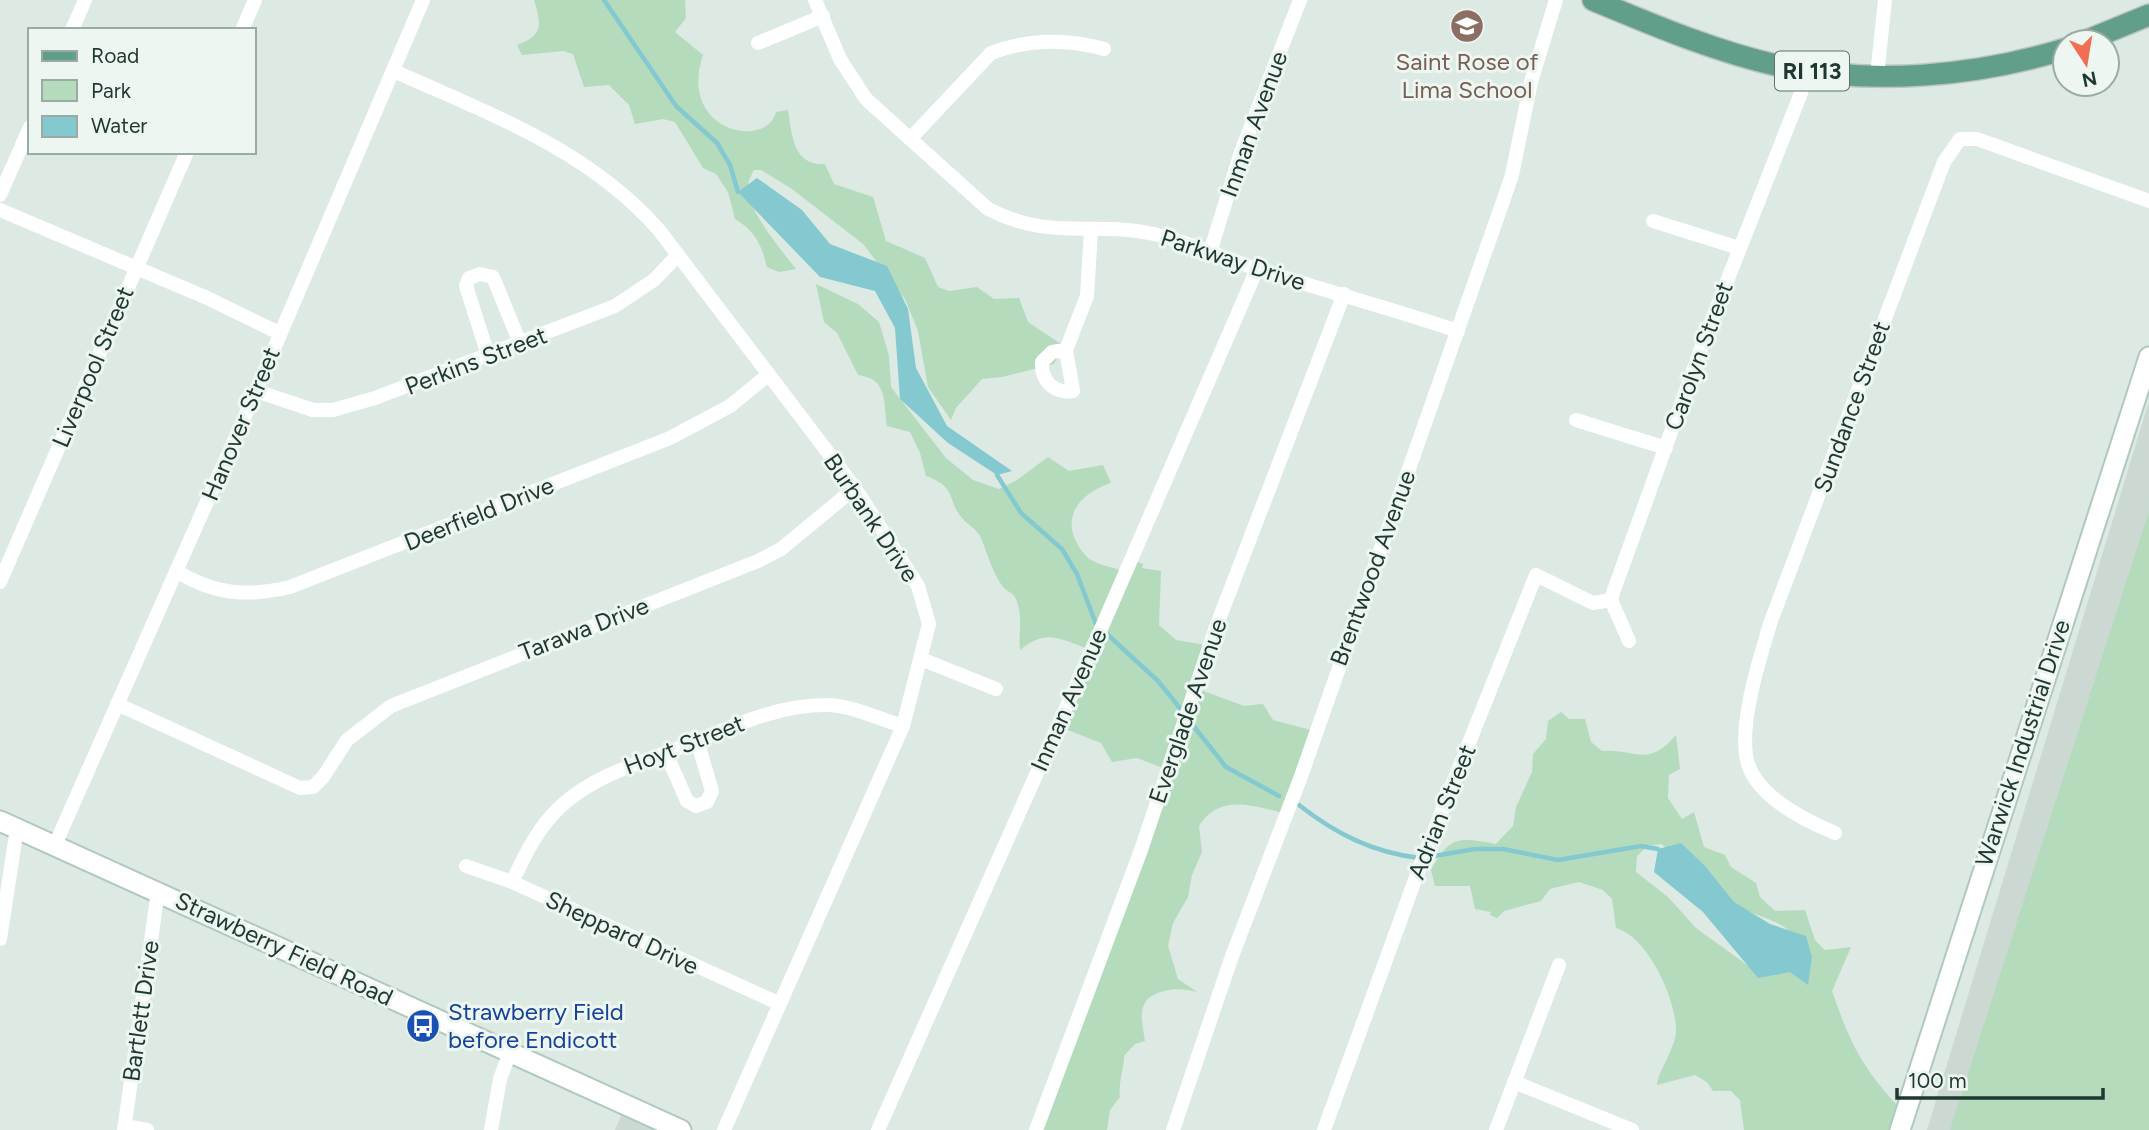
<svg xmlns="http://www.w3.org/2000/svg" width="2149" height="1130" font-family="Figtree,sans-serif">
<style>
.built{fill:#cbd9d2}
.green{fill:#b5dbbd;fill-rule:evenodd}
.water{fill:#84c9d0}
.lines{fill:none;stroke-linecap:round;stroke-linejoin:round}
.stream{stroke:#84c9d0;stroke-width:4.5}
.secondary-casing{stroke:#b0c9be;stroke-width:23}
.primary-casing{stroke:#bcc3c1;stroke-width:24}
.street{stroke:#fff;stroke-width:14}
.secondary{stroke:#fff;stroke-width:19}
.primary{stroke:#619f8b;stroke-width:21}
.labels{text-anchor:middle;stroke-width:6;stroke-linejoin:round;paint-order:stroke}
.shield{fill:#edf6f1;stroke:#5d716a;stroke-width:2}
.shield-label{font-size:23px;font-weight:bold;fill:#1f3830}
.education-label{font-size:24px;fill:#785e54;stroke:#edf6f1}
.street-label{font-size:24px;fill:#1f3830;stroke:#edf6f1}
.transit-label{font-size:24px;fill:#164399;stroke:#edf6f1;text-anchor:start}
</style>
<rect width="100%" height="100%" fill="#dde9e3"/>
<!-- built -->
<g class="built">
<polygon points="2149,401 2149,1130 1927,1130"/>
<polygon points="625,1107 680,1130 615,1130"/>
</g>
<!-- green -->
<g class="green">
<path d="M534,0h151l1,18 -11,14 28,23c-26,77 64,95 73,57l12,-2c4,25 5,56 37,54l9,20 39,13 13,44 39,17 13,29 11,4 28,-4 17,12 25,-1 9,24 36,24 -10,18 -52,13 -20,2 -26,29 -5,12 -23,-33 -10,-56 -13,-32 -42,-55 -71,-55 -31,-19h-7c-2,4 -6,11 -6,16 -2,23 34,65 48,83l-17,3 -12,-5c-6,-23 -11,-35 -32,-48l-7,-27 -12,-18 -13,-6 -28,-46 -12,-3 -28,5 -6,-19 -20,-20 -25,2 -11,-33 -10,-3 -41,4 -5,-10c27,-9 24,-22 17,-45z"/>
<path d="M816,284l42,20 21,18 10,34 2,31 55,71 27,22 26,9 18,-9 31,-23 21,14 34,-6 8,18c-37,12 -54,41 -24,74 7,7 26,10 35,14l11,-11 10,4 -1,4 19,3 -2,54 17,15 35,6 -13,43 46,17 19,-2 10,16 38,10 -28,83c-31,-8 -64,-19 -84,13l3,26 -10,23 -4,22 -15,26 -5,23 10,33 19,13c-13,-3 -20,-4 -33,-1 -28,7 -23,26 -19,50l-10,3 -11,12c0,14 -6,27 -4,41l-10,13 -3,20h-71l127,-362 -26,-10 -25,4 -11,-19 -41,-16 26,-79c-28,-10 -40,-19 -66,2 -2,-18 4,-35 -5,-53 -3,-5 -9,-6 -12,-10 -11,-15 -15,-32 -22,-49 -4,-9 -12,-12 -18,-19 -17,-18 -4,-31 -37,-43l-6,-23 -10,-21 -23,-6c-4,-26 1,-47 -29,-51l-21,-42 -13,-11z"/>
<polygon points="2149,511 2149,1130 1950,1130"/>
<path d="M1561,712l8,7h16l6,23 11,9c34,-3 45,18 74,-16l4,34 -11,6 -1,23 14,21 12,-7 10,35 21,8 6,12 25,16 4,14 15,14 30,-1 10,30 10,10 26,-3 -19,44c20,58 31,77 72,122l-4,17h-156l-4,-30 -9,-9h-18l-6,-9 -12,-7 -38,10c0,-11 20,-40 19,-55 0,-31 -28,-93 -60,-102l-4,-29 -9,-9 -24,-8 -29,7 -9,12 -37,10 -7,7 -7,-3 1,-3 -16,-3 -5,-23h-35l-4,-16c18,-34 28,-33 65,-26l17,-18 3,-19 16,-35 1,-18 13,-15 2,-18zM1661,844c28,19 50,44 77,61 17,12 37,13 53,27l-30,43 -65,-47 -28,-31 -32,-25 1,-16 11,-10z"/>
</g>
<!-- water -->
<g class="water">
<polygon points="757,178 802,210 830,244 887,266 908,309 916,368 947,426 1012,471 997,475 948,443 900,399 895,328 875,291 820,277 738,192"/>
<polygon points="1681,843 1705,866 1734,902 1770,924 1806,936 1812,957 1808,985 1790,972 1758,978 1703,912 1654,872 1658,849"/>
</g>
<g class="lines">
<!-- stream -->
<g class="stream">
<polyline points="604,0 676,106 717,143 730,165 738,192"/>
<polyline points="997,475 1021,513 1062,549 1077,574 1096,624 1158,681 1183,712"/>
<polyline points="1188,719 1226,767 1279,796"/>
<path d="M1299,805c37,29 73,47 120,53"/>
<polyline points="1428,857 1475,849 1503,849 1558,860 1641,846 1658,849"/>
</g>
<!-- secondary casing -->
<g class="secondary-casing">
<g id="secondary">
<polyline points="0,821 681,1130"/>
<polyline points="1900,1130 2149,357"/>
</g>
</g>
<!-- primary casing -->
<g class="primary-casing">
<g id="primary">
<path d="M1593,0c60,25 123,52 187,66 93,19 194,11 285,-17"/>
<polyline points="2083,42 2149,15"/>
</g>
</g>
<!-- street -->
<g class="street">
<path d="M815,0l25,59 26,40 122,110c65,33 104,11 166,25 38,9 70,24 106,36 66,21 132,39 198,61"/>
<polyline points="72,30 85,0"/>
<polyline points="242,30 255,0"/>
<polyline points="758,43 823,16"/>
<path d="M394,71c95,43 194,78 265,159l196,258 63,98 11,38 -26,102 -179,404"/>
<polyline points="1877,76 1885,0"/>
<path d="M910,139l81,-86c37,-14 76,-14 113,-4"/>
<polyline points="0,195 30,127"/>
<polyline points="0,210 205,297 279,333"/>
<polyline points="1653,221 1739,248"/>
<polyline points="1211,249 1241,152 1300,0"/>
<path d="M1066,350l7,41c-19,3 -32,-10 -31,-29l10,-10 14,-2 21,-54 4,-65"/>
<polyline points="488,355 466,286 469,278 480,274 493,277 520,343"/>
<polyline points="256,391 313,410 333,410 375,398 615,306 654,280 678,255"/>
<polyline points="1576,420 1666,448"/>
<path d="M176,571c39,24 71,26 114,16l380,-149 60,-32 38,-31"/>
<polyline points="0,582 187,152"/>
<polyline points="1629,641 1611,600 1614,590 1707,332 1801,93 1805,70"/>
<polyline points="921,659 996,689"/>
<polyline points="117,704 300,788 313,787 323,777 347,740 391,706 758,561 781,549 855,488"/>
<polyline points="666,753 687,801 696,806 707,802 712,791 697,740"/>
<path d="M1835,833c-29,-12 -77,-36 -87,-69 -11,-36 12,-107 23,-143l173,-459 16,-23h17l172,62"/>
<polyline points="55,845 256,391 423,0"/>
<polyline points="466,866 512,882 778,1003"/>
<path d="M512,882c13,-27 26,-55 49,-76 35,-32 80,-43 123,-60 46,-18 91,-41 142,-41 25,0 53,14 77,21"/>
<polyline points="0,939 17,828"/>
<polyline points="1514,1082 1632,1130"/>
<polyline points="125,1126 147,1130"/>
<polyline points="124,1130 158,891"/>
<polyline points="491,1130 500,1079 510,1052"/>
<polyline points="878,1130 1101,629 1257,269"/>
<polyline points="1036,1130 1141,850 1216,627 1344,294"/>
<polyline points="1173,1130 1232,956 1300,779 1501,207 1512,175 1531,82 1556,0"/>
<polyline points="1324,1130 1423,858 1536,575 1593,603 1611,600"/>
<polyline points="1496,1130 1559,965"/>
</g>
<!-- secondary -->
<use href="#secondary" class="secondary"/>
<!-- primary -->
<use href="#primary" class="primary"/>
</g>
<!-- icons -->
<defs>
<g id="school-disc" transform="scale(1.75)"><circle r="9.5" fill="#8d6e63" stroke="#edf6f1"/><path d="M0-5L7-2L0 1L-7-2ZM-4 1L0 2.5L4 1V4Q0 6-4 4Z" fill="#fff"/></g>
<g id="bus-disc" transform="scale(1.75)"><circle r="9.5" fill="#1a4fb4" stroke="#edf6f1"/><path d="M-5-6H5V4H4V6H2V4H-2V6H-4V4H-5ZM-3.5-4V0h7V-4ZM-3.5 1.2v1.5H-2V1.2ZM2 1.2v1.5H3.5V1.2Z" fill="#fff"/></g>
</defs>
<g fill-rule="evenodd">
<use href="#school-disc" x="1467" y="26"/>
<use href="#bus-disc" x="423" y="1026"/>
</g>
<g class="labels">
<!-- shield labels -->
<rect class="shield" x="1775" y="51.5" width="74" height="39" rx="5"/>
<g class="shield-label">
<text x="1812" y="79">RI 113</text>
</g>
<!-- education labels -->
<g class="education-label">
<text x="1467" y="70">Saint Rose of<tspan x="1467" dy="28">Lima School</tspan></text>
</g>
<!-- street labels -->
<g class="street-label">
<text transform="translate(1254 124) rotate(-70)" y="8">Inman Avenue</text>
<text transform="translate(1233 260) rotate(18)" y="8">Parkway Drive</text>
<text transform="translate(1699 356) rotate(-70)" y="8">Carolyn Street</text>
<text transform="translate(476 361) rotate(-21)" y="8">Perkins Street</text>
<text transform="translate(93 367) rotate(-67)" y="8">Liverpool Street</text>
<text transform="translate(1852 407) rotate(-70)" y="8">Sundance Street</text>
<text transform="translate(241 424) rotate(-67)" y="8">Hanover Street</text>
<text transform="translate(479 514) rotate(-22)" y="8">Deerfield Drive</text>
<text transform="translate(871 518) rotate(56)" y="8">Burbank Drive</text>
<text transform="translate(1373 568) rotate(-70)" y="8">Brentwood Avenue</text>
<text transform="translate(584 629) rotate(-21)" y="8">Tarawa Drive</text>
<text transform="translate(1069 700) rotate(-66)" y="8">Inman Avenue</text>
<text transform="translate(1188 711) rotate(-71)" y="8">Everglade Avenue</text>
<text transform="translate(2023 743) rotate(-72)" y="8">Warwick Industrial Drive</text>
<text transform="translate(684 745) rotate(-21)" y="8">Hoyt Street</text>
<text transform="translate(1442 812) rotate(-68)" y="8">Adrian Street</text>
<text transform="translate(622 933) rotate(25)" y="8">Sheppard Drive</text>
<text transform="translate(284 949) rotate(25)" y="8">Strawberry Field Road</text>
<text transform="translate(141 1011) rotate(-82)" y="8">Bartlett Drive</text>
</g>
<!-- transit labels -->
<g class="transit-label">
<text x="448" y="1020">Strawberry Field<tspan x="448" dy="28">before Endicott</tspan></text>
</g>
</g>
<!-- legend -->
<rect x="28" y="28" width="228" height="126" fill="#edf6f1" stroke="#9baaa4" stroke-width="2"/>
<rect x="42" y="51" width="35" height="10" fill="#619f8b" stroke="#9baaa4" stroke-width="2"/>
<text x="91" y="63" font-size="21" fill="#1f3830">Road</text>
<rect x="42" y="80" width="35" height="21" fill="#b5dbbd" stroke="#9baaa4" stroke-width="2"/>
<text x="91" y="98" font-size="21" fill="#1f3830">Park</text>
<rect x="42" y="116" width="35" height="21" fill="#84c9d0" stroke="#9baaa4" stroke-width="2"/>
<text x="91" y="133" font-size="21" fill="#1f3830">Water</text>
<!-- north arrow -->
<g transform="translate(2086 63) rotate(168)"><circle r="33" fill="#edf6f1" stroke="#9baaa4" stroke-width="2"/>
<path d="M0-5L12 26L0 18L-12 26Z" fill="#f26e52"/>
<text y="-10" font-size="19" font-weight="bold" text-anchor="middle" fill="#1f3830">N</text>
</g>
<!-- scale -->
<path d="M1897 1088v10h206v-10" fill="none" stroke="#1f3830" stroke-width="3.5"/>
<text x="1908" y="1088" font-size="21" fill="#1f3830" stroke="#edf6f1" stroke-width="5" paint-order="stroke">100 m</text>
</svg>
